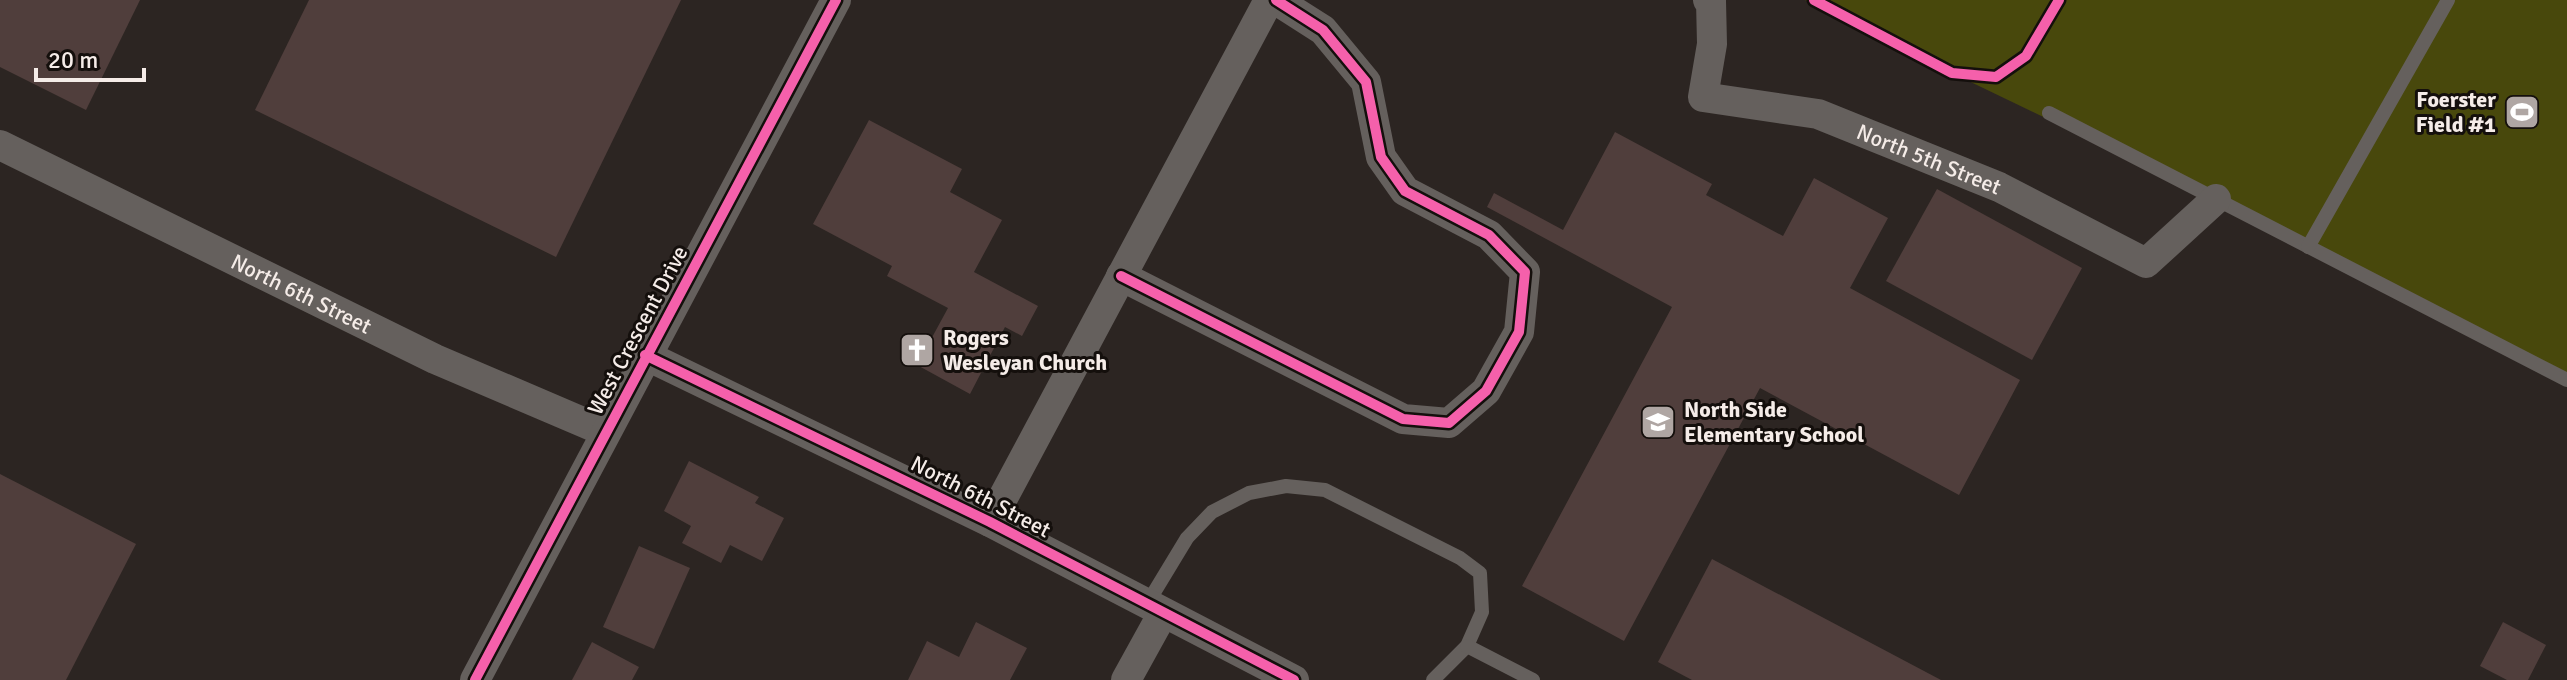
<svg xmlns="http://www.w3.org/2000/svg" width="2567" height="680" font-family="Signika,sans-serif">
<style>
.green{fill:#48480c}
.building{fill:#503e3c}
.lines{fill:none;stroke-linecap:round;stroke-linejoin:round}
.service{stroke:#65605d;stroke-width:14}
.minor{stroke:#65605d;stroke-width:30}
.cycleway-casing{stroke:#140f0c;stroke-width:15}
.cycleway{stroke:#f560ab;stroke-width:10}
.labels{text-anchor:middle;stroke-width:6;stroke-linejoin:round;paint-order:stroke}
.poi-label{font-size:22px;font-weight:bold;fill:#f5ece8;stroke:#140f0c;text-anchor:start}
.street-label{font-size:22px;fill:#f5ece8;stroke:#140f0c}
</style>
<rect width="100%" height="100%" fill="#2c2522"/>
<!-- green -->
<polygon class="green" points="1805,0 2567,0 2567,379 2267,225 1952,73"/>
<!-- building -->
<g class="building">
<polygon points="0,0 140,0 86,110 0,67"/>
<polygon points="309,0 681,0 556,257 255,110"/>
<polygon points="869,120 962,169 950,192 1002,220 974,272 1038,306 1022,336 1005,327 970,394 917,365 948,308 887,276 892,266 813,224"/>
<polygon points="1615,132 1712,184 1706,195 1783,236 1814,178 1888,218 1850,288 2020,380 1959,495 1760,388 1624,641 1522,586 1672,307 1487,207 1494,193 1563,230"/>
<polygon points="1937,189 2082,268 2032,360 1886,281"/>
<polygon points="689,461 759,497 755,503 784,518 762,561 730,545 721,563 682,543 691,526 664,511"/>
<polygon points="0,474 136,544 66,680 0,680"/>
<polygon points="639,546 690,568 654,649 603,627"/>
<polygon points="1712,559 1941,680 1692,680 1658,662"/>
<polygon points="976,622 1027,648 1010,680 908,680 927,641 959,657"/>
<polygon points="2503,622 2546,645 2528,680 2507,680 2480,666"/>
<polygon points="592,642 639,667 632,680 572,680"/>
</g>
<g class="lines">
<!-- service -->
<g class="service">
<polyline points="2049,113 2567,380"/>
<polyline points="2308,247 2448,0"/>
<polyline points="1147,604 1187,538 1212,512 1249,493 1286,486 1325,490 1460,558 1480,573 1482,612 1467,646 1433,680"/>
<polyline points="1467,646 1533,680"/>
</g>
<!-- minor -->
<g class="minor">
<path id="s1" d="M1708,0l3,1 1,43 -9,53 115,17 181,73 147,76 70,-64"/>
<path id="s2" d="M0,145l435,214 171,73"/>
<polyline points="1121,276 1403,419 1449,423 1486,391 1519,332 1525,272 1489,235 1405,191 1381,157 1366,82 1323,30 1276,0"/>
<polyline points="645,355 990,522 1294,680"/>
<polyline points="990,522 1269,0"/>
<polyline points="475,680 836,0"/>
<polyline points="1126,680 1163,613"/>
</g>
<!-- cycleway casing -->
<g class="cycleway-casing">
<g id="cycleway">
<polyline points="1814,0 1952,73 1996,77 2026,56 2059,0"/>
<polyline points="1121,276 1403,419 1449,423 1486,391 1519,332 1525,272 1489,235 1405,191 1381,157 1366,82 1323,30 1276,0"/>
<polyline points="645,355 990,522 1294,680"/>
<polyline points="475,680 836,0"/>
</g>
</g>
<!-- cycleway -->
<use href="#cycleway" class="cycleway"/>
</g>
<!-- icons -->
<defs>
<g id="stadium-square" transform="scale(1.8)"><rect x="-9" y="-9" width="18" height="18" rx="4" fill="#afa6a3" stroke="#140f0c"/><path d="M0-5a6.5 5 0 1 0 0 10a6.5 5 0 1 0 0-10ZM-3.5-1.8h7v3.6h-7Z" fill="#fff"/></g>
<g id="church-square" transform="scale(1.8)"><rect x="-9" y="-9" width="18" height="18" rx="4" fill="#afa6a3" stroke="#140f0c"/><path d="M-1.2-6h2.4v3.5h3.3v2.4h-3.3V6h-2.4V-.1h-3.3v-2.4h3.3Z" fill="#fff"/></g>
<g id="school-square" transform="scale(1.8)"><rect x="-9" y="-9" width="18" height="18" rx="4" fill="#afa6a3" stroke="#140f0c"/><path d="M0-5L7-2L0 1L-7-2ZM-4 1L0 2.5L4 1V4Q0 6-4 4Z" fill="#fff"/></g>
</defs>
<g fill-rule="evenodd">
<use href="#stadium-square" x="2522" y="112"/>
<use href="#church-square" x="917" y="350"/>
<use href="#school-square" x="1658" y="422"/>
</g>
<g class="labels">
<!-- poi labels -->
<g class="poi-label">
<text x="2496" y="107" text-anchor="end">Foerster<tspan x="2496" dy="25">Field #1</tspan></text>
<text x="943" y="345">Rogers<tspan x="943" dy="25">Wesleyan Church</tspan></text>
<text x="1684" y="417">North Side<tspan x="1684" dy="25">Elementary School</tspan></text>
</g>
<!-- street labels -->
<g class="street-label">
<text dy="8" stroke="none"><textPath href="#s1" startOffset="336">North 5th Street</textPath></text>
<text dy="8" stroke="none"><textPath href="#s2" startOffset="336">North 6th Street</textPath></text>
<text transform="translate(637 330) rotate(-62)" y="8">West Crescent Drive</text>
<text transform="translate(981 496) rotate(27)" y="8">North 6th Street</text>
</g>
</g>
<!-- scale -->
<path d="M36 68v12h108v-12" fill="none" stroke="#f5ece8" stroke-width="4"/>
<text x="48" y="68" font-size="24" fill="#f5ece8" stroke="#140f0c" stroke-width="6" paint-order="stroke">20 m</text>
</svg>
